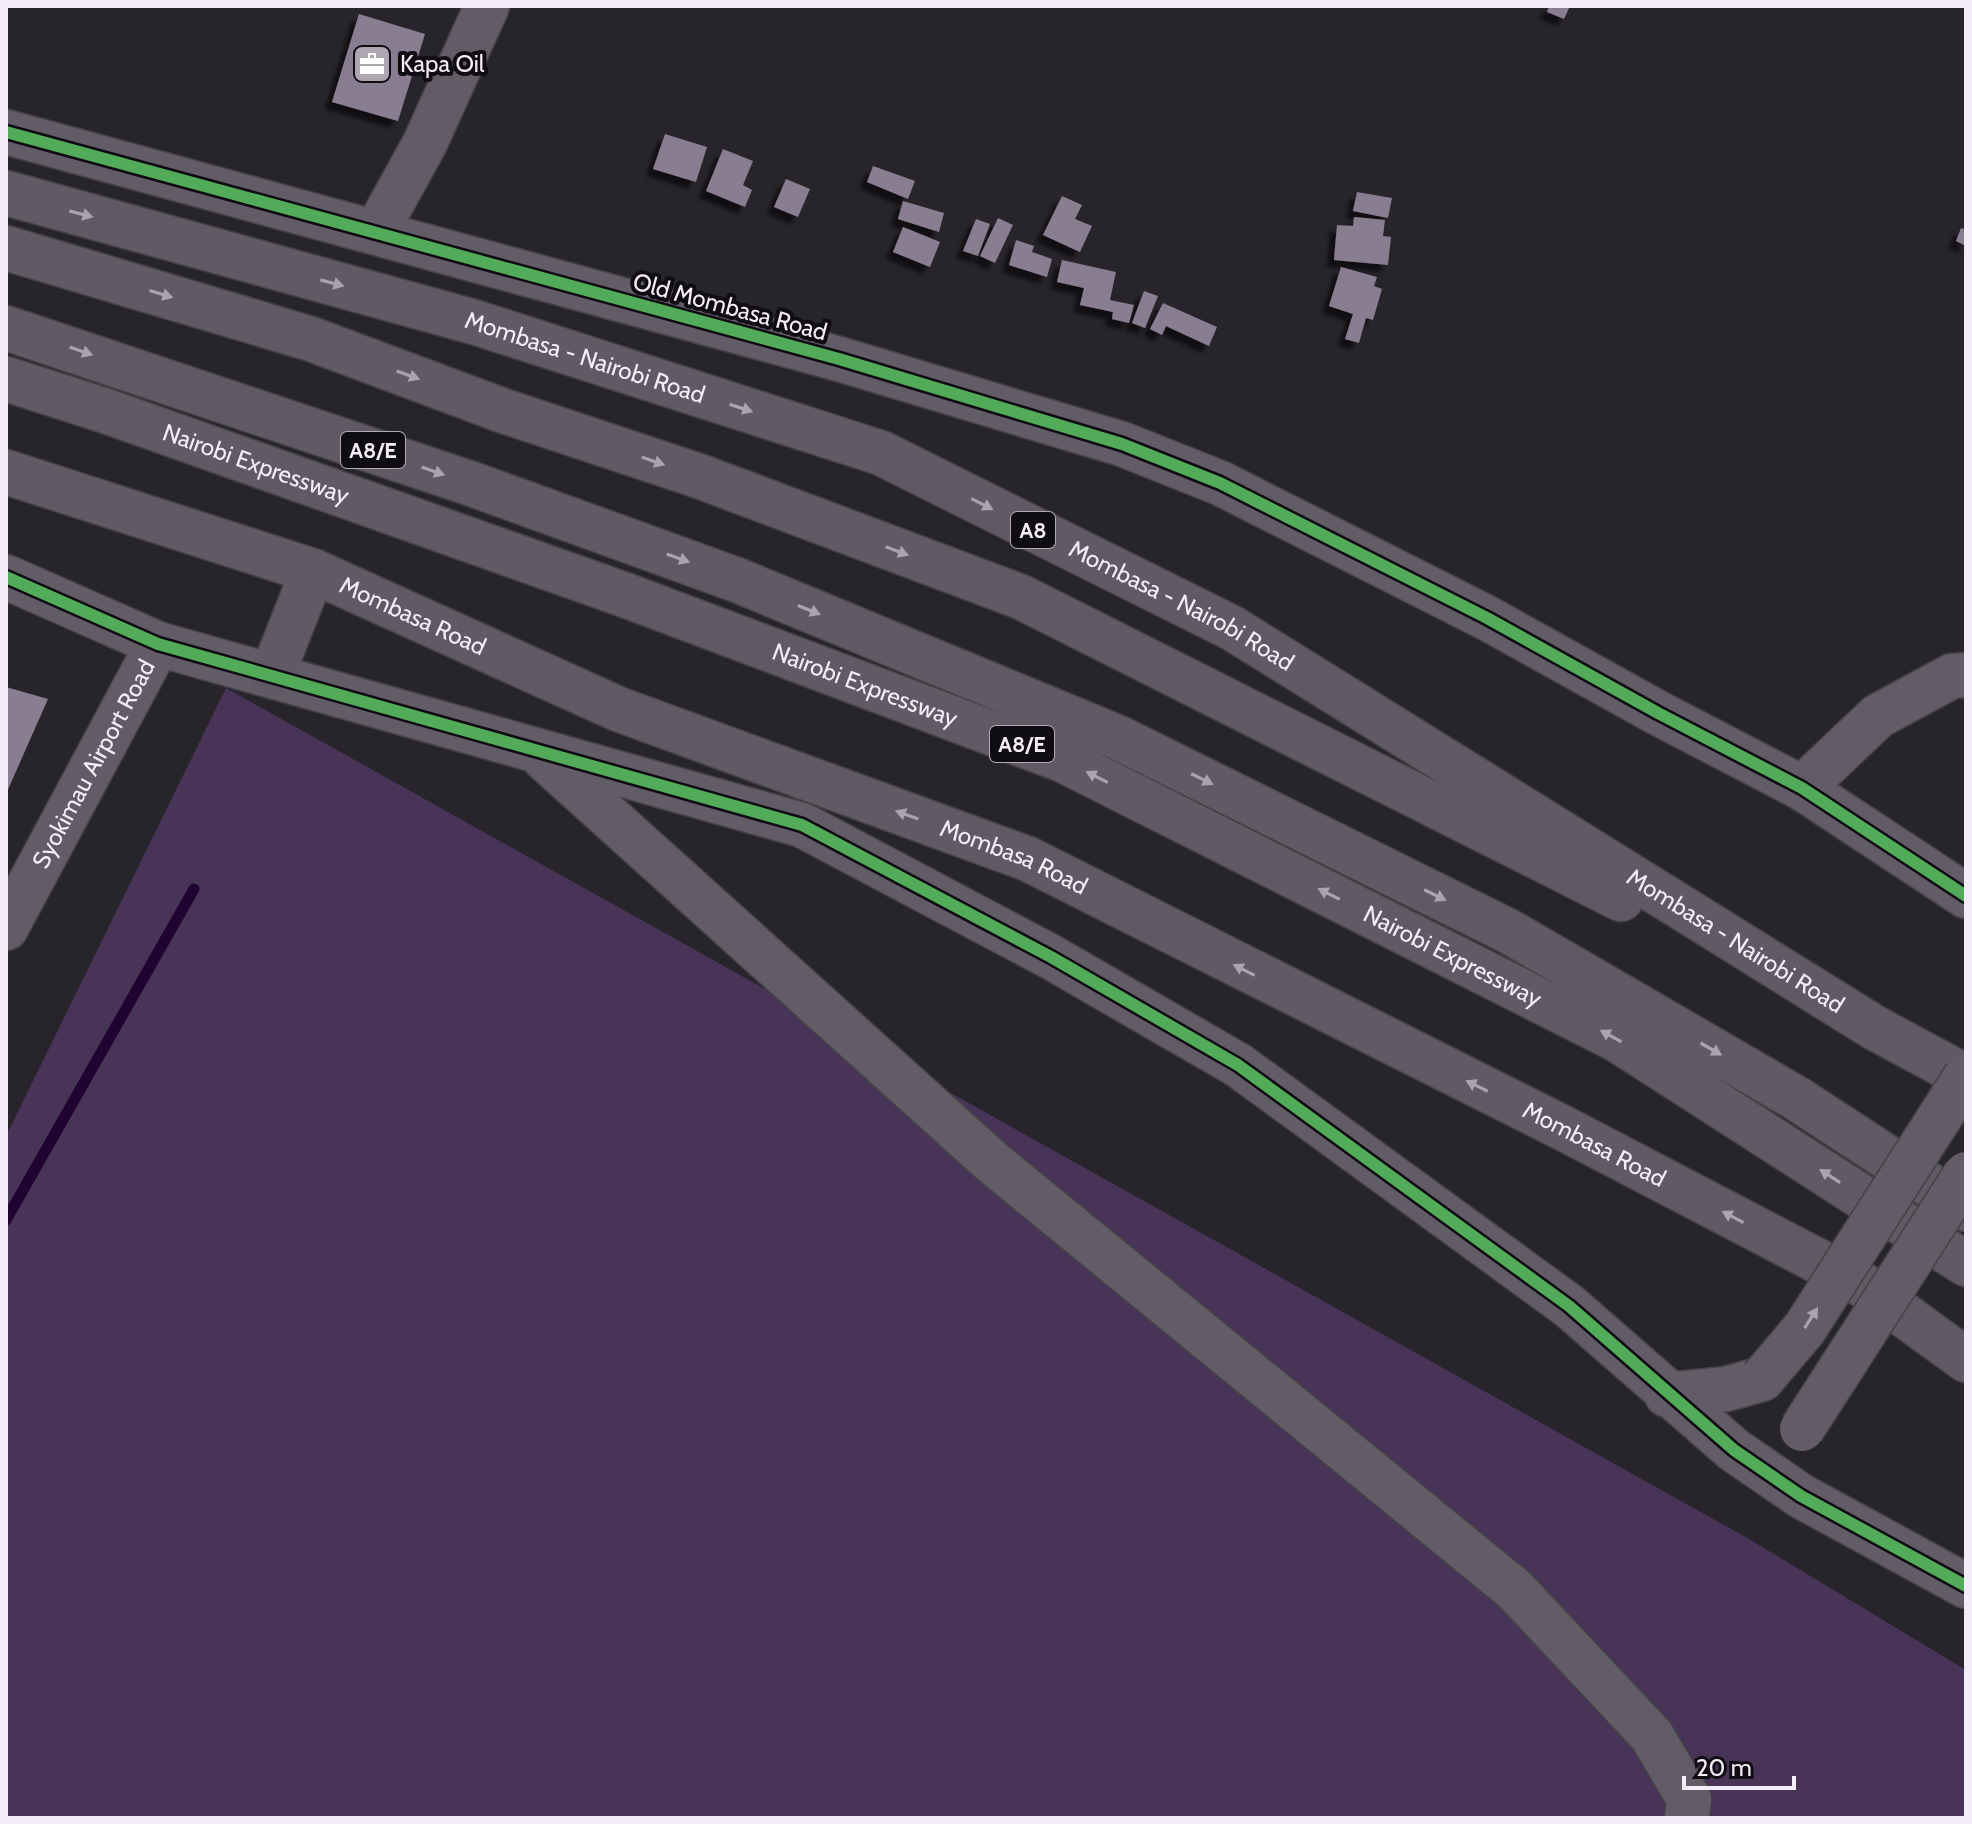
<svg xmlns="http://www.w3.org/2000/svg" width="1972" height="1824" font-family="Cabin,sans-serif">
<style>
.green{fill:#483456}
.lines{fill:none;stroke-linecap:round;stroke-linejoin:round}
.stream{stroke:#210331;stroke-width:11}
.building{fill:#887e8f;filter:url(#shadow)}
.minor-casing{stroke:#444148;stroke-width:47}
.highway-casing{stroke:#444148;stroke-width:47}
.minor{stroke:#615c65;stroke-width:44}
.highway{stroke:#5f5a63;stroke-width:44}
.minor-bridge-casing{stroke:#444148;stroke-width:47;stroke-linecap:butt}
.minor-bridge{stroke:#615c65;stroke-width:44}
.cycleway-casing{stroke:#100c13;stroke-width:17}
.cycleway{stroke:#51ab58;stroke-width:12}
.oneway{fill:#a9a4ae}
.oneway2{fill:#aaa4ae}
.labels{text-anchor:middle;stroke-width:8;stroke-linejoin:round;paint-order:stroke}
.shield{fill:#100c13;stroke:#afaab3;stroke-width:2}
.shield-label{font-size:22px;font-weight:bold;fill:#f3edf8}
.poi-label{font-size:24px;fill:#f3edf8;stroke:#100c13;text-anchor:start}
.street-label{font-size:24px;fill:#f3edf8;stroke:#100c13}
</style>
<defs>
<filter id="shadow"><feDropShadow dx="-7" dy="7" stdDeviation="2" flood-color="#0009"/></filter>
</defs>
<rect width="100%" height="100%" fill="#28242c"/>
<!-- green -->
<polygon class="green" points="226,688 1749,1539 1966,1670 1966,1818 6,1818 6,1136"/>
<g class="lines">
<!-- stream -->
<polyline class="stream" points="6,1220 194,889"/>
</g>
<!-- building -->
<g class="building">
<polygon points="1549,6 1570,6 1564,19 1547,12"/>
<polygon points="359,14 425,34 398,121 332,102"/>
<polygon points="665,134 707,147 696,182 653,169"/>
<polygon points="723,149 753,161 743,185 752,190 745,207 706,191"/>
<polygon points="873,166 915,181 908,199 867,182"/>
<polygon points="786,179 810,189 798,217 774,207"/>
<polygon points="1357,192 1392,198 1388,218 1353,211"/>
<polygon points="1062,196 1082,205 1075,219 1092,226 1080,252 1043,235"/>
<polygon points="903,201 944,213 939,232 898,219"/>
<polygon points="1354,217 1385,220 1383,236 1391,237 1388,265 1334,260 1337,225 1353,226"/>
<polygon points="998,218 1013,225 995,263 980,256"/>
<polygon points="976,219 990,224 978,256 963,251"/>
<polygon points="903,227 940,242 930,267 893,252"/>
<polygon points="1961,228 1966,230 1966,246 1956,241"/>
<polygon points="1016,240 1034,246 1032,252 1052,259 1047,277 1009,265"/>
<polygon points="1062,260 1116,272 1110,300 1134,305 1129,323 1112,319 1113,312 1080,305 1084,288 1057,282"/>
<polygon points="1341,267 1377,277 1374,286 1382,289 1373,320 1366,318 1359,343 1345,339 1353,314 1329,306"/>
<polygon points="1144,291 1158,296 1145,328 1132,323"/>
<polygon points="1163,303 1217,327 1209,346 1166,326 1162,335 1150,329"/>
<polygon points="6,687 48,699 6,794"/>
</g>
<g class="lines">
<!-- minor casing -->
<g class="minor-casing">
<g id="minor">
<polyline points="6,132 839,359 1122,444 1220,483 1487,618 1658,713 1802,788 1966,896"/>
<polyline points="376,232 425,143 487,6"/>
<polyline points="6,577 158,644 802,825 1051,957 1238,1065 1569,1306 1734,1450 1801,1496 1966,1586"/>
<polyline points="545,759 992,1162 1515,1590 1652,1736 1689,1799 1687,1818"/>
<polyline points="1802,788 1878,716 1952,676 1966,675"/>
<path id="s1" d="M6,928l152,-284"/>
<polyline points="1667,1395 1726,1389 1762,1379"/>
</g>
</g>
<!-- highway casing -->
<g class="highway-casing">
<g id="highway">
<path id="s2" d="M6,193l468,129 407,131 351,175 643,400 91,49"/>
<polyline points="6,248 311,339 501,410 699,476 1021,597 1621,899"/>
<polyline points="6,328 472,484 737,580 1119,738 1508,931 1796,1098 1966,1209"/>
<path id="s3" d="M6,379l97,31 522,185 438,165 553,279 350,225"/>
<path id="s4" d="M6,472l307,99 305,138 410,150 537,270 295,154 106,77"/>
<polyline points="272,675 313,571"/>
</g>
</g>
<!-- minor -->
<use href="#minor" class="minor"/>
<!-- highway -->
<use href="#highway" class="highway"/>
<!-- minor-bridge casing -->
<g class="minor-bridge-casing">
<g id="minor-bridge">
<polyline points="1762,1379 1805,1328 1966,1076"/>
<polyline points="1802,1429 1966,1174"/>
</g>
</g>
<!-- minor-bridge -->
<use href="#minor-bridge" class="minor-bridge"/>
<!-- cycleway casing -->
<g class="cycleway-casing">
<g id="cycleway">
<polyline points="6,132 839,359 1122,444 1220,483 1487,618 1658,713 1802,788 1966,896"/>
<polyline points="6,577 158,644 802,825 1051,957 1238,1065 1569,1306 1734,1450 1801,1496 1966,1586"/>
</g>
</g>
<!-- cycleway -->
<use href="#cycleway" class="cycleway"/>
</g>
<!-- one-way arrows -->
<defs><path id="oneway-solid" d="M-6-.8H1V-3.2L6.5 0L1 3.2V.8H-6Z" transform="scale(2)"/></defs>
<g class="oneway">
<use href="#oneway-solid" transform="translate(81 214) rotate(15)"/>
<use href="#oneway-solid" transform="translate(332 283) rotate(15)"/>
<use href="#oneway-solid" transform="translate(161 294) rotate(17)"/>
<use href="#oneway-solid" transform="translate(81 351) rotate(19)"/>
<use href="#oneway-solid" transform="translate(408 375) rotate(20)"/>
<use href="#oneway-solid" transform="translate(741 408) rotate(18)"/>
<use href="#oneway-solid" transform="translate(653 461) rotate(19)"/>
<use href="#oneway-solid" transform="translate(433 471) rotate(19)"/>
<use href="#oneway-solid" transform="translate(982 504) rotate(27)"/>
<use href="#oneway-solid" transform="translate(897 551) rotate(21)"/>
<use href="#oneway-solid" transform="translate(678 558) rotate(20)"/>
<use href="#oneway-solid" transform="translate(809 610) rotate(22)"/>
<use href="#oneway-solid" transform="translate(1097 777) rotate(-153)"/>
<use href="#oneway-solid" transform="translate(1202 779) rotate(26)"/>
<use href="#oneway-solid" transform="translate(907 815) rotate(-160)"/>
<use href="#oneway-solid" transform="translate(1329 894) rotate(-153)"/>
<use href="#oneway-solid" transform="translate(1435 895) rotate(26)"/>
<use href="#oneway-solid" transform="translate(1244 970) rotate(-153)"/>
<use href="#oneway-solid" transform="translate(1611 1036) rotate(-151)"/>
<use href="#oneway-solid" transform="translate(1711 1049) rotate(30)"/>
<use href="#oneway-solid" transform="translate(1477 1086) rotate(-154)"/>
<use href="#oneway-solid" transform="translate(1830 1176) rotate(-147)"/>
<use href="#oneway-solid" transform="translate(1733 1217) rotate(-152)"/>
</g>
<use class="oneway2" href="#oneway-solid" transform="translate(1811 1318) rotate(-57)"/>
<!-- icons -->
<defs>
<g id="office-square" transform="scale(2)"><rect x="-9" y="-9" width="18" height="18" rx="4" fill="#aca7b1" stroke="#100c13"/><path d="M-6-3h4V-5.5h4V-3h4V5H-6ZM-1-4.5V-3h2v-1.5ZM-6 0V1H6V0Z" fill="#fff"/></g>
</defs>
<g fill-rule="evenodd">
<use href="#office-square" x="372" y="64"/>
</g>
<g class="labels">
<!-- shield labels -->
<g class="shield">
<rect x="341" y="432" width="64" height="36" rx="6"/>
<rect x="1011" y="512" width="44" height="36" rx="6"/>
<rect x="990" y="726" width="64" height="36" rx="6"/>
</g>
<g class="shield-label">
<text x="373" y="458">A8/E</text>
<text x="1033" y="538">A8</text>
<text x="1022" y="752">A8/E</text>
</g>
<!-- poi labels -->
<g class="poi-label">
<text x="400" y="72">Kapa Oil</text>
</g>
<!-- street labels -->
<g class="street-label">
<text transform="translate(730 307) rotate(15)" y="8">Old Mombasa Road</text>
<text dy="8" stroke="none"><textPath href="#s2" startOffset="602">Mombasa - Nairobi Road</textPath></text>
<text dy="8" stroke="none"><textPath href="#s3" startOffset="264">Nairobi Expressway</textPath></text>
<text dy="8" stroke="none"><textPath href="#s2" startOffset="1250">Mombasa - Nairobi Road</textPath></text>
<text dy="8" stroke="none"><textPath href="#s4" startOffset="432">Mombasa Road</textPath></text>
<text dy="8" stroke="none"><textPath href="#s3" startOffset="912">Nairobi Expressway</textPath></text>
<text dy="8" stroke="none"><textPath href="#s1" startOffset="186">Syokimau Airport Road</textPath></text>
<text dy="8" stroke="none"><textPath href="#s4" startOffset="1080">Mombasa Road</textPath></text>
<text dy="8" stroke="none"><textPath href="#s2" startOffset="1898">Mombasa - Nairobi Road</textPath></text>
<text dy="8" stroke="none"><textPath href="#s3" startOffset="1560">Nairobi Expressway</textPath></text>
<text dy="8" stroke="none"><textPath href="#s4" startOffset="1728">Mombasa Road</textPath></text>
</g>
</g>
<!-- border -->
<rect width="1972" height="1824" fill="none" stroke="#f3edf8" stroke-width="16"/>
<!-- scale -->
<path d="M1684 1776v12h110v-12" fill="none" stroke="#f3edf8" stroke-width="4"/>
<text x="1696" y="1776" font-size="24" fill="#f3edf8" stroke="#100c13" stroke-width="6" paint-order="stroke">20 m</text>
</svg>
